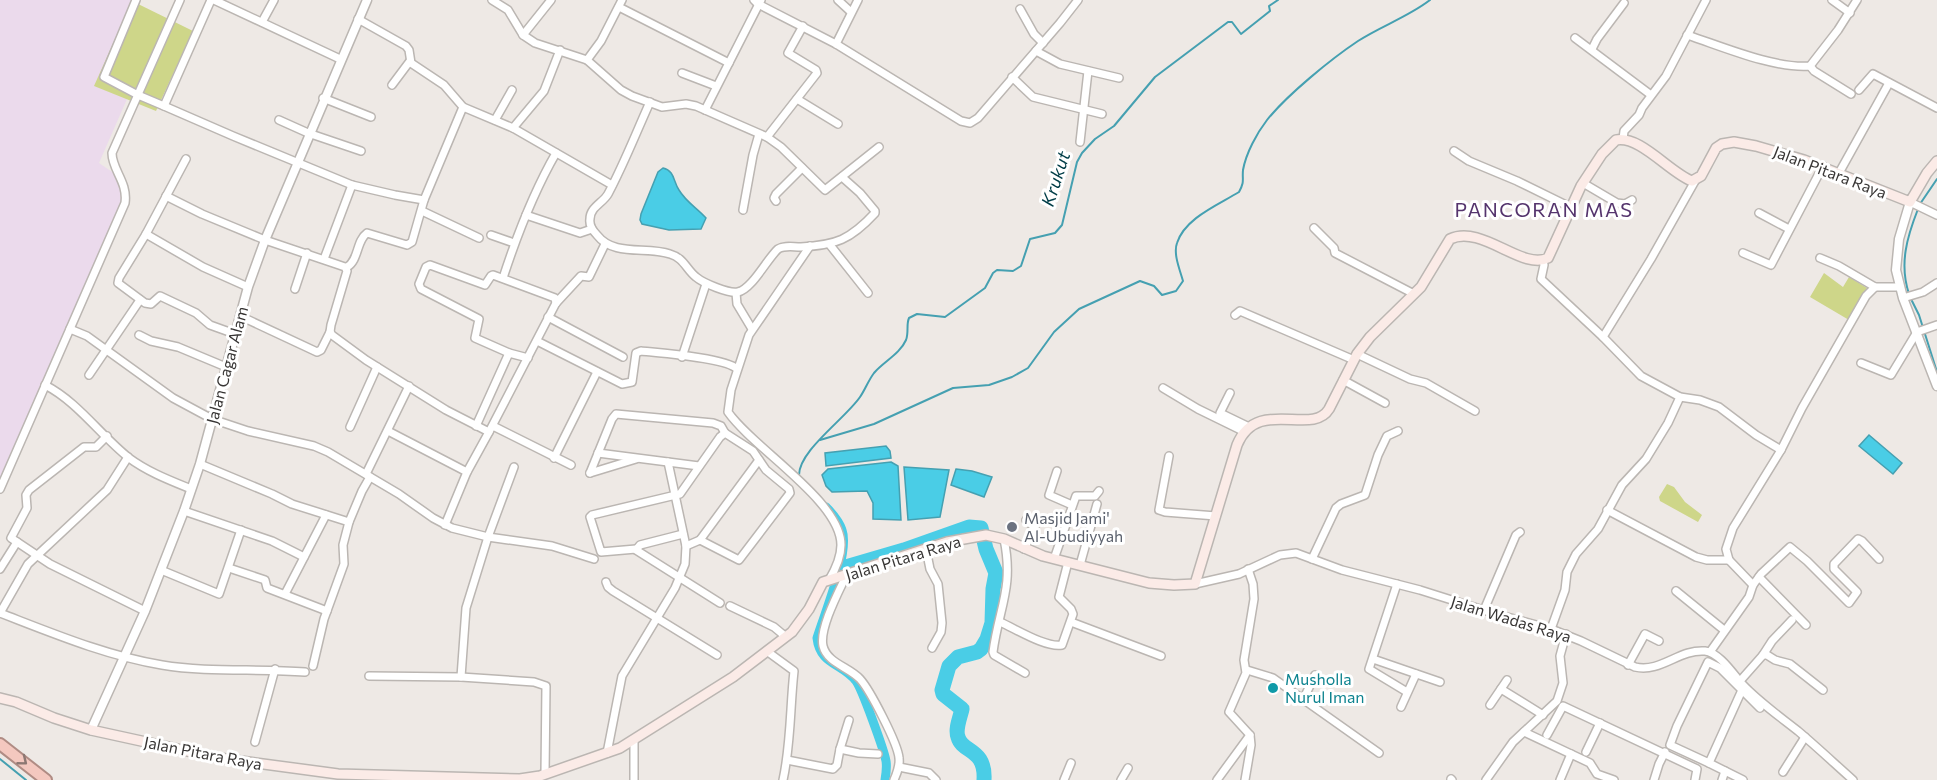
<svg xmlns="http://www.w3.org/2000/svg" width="1937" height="780" font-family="Commissioner,sans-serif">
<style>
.industrial{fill:#ebdaec}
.green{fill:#ced689}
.water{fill:#4acde6;stroke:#45a0b1;stroke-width:1.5}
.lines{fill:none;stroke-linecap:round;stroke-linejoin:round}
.stream{stroke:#45a0b1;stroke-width:2}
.canal{stroke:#4acde6;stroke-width:9}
.river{stroke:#4acde6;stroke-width:15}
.minor-casing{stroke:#bbb6b2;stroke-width:10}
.tertiary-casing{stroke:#bbb6b2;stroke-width:11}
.secondary-casing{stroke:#bbb6b2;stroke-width:12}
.trunk-casing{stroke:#b08c84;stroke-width:14}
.minor{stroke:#fff;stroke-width:7}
.tertiary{stroke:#fff;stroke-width:8}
.secondary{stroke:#fbebe7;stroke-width:9}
.trunk{stroke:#f4c8bf;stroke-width:10}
.oneway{stroke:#8d7873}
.worship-dot{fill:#6b7280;stroke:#fff;stroke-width:2}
.culture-dot{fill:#0f9aa8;stroke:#fff;stroke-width:2}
.labels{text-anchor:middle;stroke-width:6;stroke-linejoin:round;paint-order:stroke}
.street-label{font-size:16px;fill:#383635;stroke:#fff}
.worship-label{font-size:16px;fill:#5b616d;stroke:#fff;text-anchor:start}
.culture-label{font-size:16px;fill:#0d838f;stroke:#fff;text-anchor:start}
.water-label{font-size:18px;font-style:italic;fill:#003d47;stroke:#fff}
.quarter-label{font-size:20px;letter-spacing:1.5px;fill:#55346d;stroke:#fff}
</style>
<rect width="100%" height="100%" fill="#eee9e5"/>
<!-- industrial -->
<polygon class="industrial" points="0,0 133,0 95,86 127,99 99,163 121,178 123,203 0,480"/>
<!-- green -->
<g class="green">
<polygon points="132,1 193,31 156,111 94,86"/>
<polygon points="1824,273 1843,287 1849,277 1867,288 1849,320 1810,297"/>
<polygon points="1667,484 1674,487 1685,502 1702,515 1698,522 1660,501 1659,497"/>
</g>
<!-- water -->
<g class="water">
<path d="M663,168c12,3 10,13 16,22 7,12 18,18 27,28l-5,11 -32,1 -27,-6 -2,-4 1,-6 17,-42z"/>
<polygon points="1869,435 1902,463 1893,474 1859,446"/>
<polygon points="886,446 890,451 891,458 826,466 825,453"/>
<polygon points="891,462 898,466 901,520 873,519 873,503 867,491 832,492 826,486 822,475 828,469"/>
<polygon points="904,467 949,470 940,517 908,520"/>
<polygon points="956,469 972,471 992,477 984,497 951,485"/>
</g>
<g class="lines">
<!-- stream -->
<g class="stream">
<polyline points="1920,204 1937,179"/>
<path d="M1909,294c-10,-30 -2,-57 9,-85"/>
<polyline points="1911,299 1919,315 1937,372"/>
<path d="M820,440l54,-16 79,-36 36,-3 23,-8 16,-9 26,-36 25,-23 61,-28 14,5 8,9 14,-4 7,-10c-3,-11 -10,-27 -6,-38 8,-25 41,-38 62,-51 6,-11 3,-12 4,-22 3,-17 14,-37 24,-50 20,-25 64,-61 91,-79 23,-15 50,-24 72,-41"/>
<path d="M799,476c-1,-25 46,-57 61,-79 5,-7 8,-16 14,-24 9,-11 26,-19 32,-33 3,-8 0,-15 3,-22l8,-4 28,3 40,-29 8,-15 4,-3 16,1 8,-5 9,-27 25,-6 7,-8 15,-63 5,-9 13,-14 19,-13 41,-49 73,-55h4l9,12 29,-23 -1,-5 9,-6"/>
<polyline points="0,759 26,780"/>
</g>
<!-- canal -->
<path class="canal" d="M826,507c6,6 13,14 16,23 8,22 -17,82 -25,108 3,27 25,25 39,43 6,8 28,69 30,80 1,6 0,13 -1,19"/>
<!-- river -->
<path class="river" d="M839,569l65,-19 65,-23 12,1 5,21 10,24 -3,16 -1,34 -5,16 -6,10 -4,3 -19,5 -9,9 -7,24 1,4 19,15c-2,9 -7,20 -4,28 4,16 28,11 26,43"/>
<!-- minor casing -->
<g class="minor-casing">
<g id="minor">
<polyline points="136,0 104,77 138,95 164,106 211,0"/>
<polyline points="214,0 340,59"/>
<polyline points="492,0 508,10 523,35"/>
<polyline points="551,0 523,35 535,43 587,60 601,41 622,0"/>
<polyline points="754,0 758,4 836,44 961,121 970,123 978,118 1060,23 1078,0"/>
<polyline points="838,0 851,12"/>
<polyline points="1832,0 1850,13"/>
<polyline points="619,7 729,63"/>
<polyline points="1020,9 1034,34 1043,43"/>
<polyline points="358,19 406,46 409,50 411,63 444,85 463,107 513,128 612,185"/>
<polyline points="262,22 274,0"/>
<path d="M1687,35c34,11 87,34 123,31l28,-36 19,-30"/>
<polyline points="1575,38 1651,95"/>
<polyline points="836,44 858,0"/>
<polyline points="1592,49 1597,39 1624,3"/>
<polyline points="1036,51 1060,64 1119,78"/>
<polyline points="587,60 621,90 632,96 662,107 686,104 696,106 767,137 781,147 825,190 879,147"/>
<polyline points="1810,66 1814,71 1851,94"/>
<polyline points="682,73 716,86"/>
<polyline points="1012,77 1033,97 1102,114"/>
<polyline points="392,85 410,61"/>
<polyline points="1859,90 1873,74 1937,108"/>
<polyline points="323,98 371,117"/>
<polyline points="797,99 838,124"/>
<path d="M650,102c-14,31 -26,62 -42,92 -5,9 -18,13 -18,25 -1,6 3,12 7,16 17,22 49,11 73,19 14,4 16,15 26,23 7,6 33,17 42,15 14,-3 29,-33 40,-43 7,-4 14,-2 23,-2 35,-2 49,-7 74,-34v-2l-15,-18 -18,-16"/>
<polyline points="164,106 233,136 352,185 395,195 424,200"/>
<polyline points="705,110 761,0"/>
<polyline points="279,120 308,133 361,151"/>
<polyline points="495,120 512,90"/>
<polyline points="513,128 544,91 560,50"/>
<polyline points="767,137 817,73 816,70 788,53 803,26"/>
<polyline points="1623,139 1624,131 1639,115 1642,108 1666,76 1706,0"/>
<polyline points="1080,142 1088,71"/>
<polyline points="1454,151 1469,161 1517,181 1570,207"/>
<polyline points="186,159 146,234 203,267 248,287"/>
<polyline points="1839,173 1889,83"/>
<polyline points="1583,183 1617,203 1625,204 1632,200"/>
<polyline points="166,196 202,214 265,240 345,267 347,271 331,325 330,332 332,335 366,360 446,410 489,432 556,303 581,276 589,277 605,244"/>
<polyline points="776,201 774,198 776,194 802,168"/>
<polyline points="1910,202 1937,215"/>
<polyline points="743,210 753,155 759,134"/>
<polyline points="422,211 479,238"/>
<polyline points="1759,213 1789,229"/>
<polyline points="526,215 580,233 592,229"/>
<polyline points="1314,228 1334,248 1335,253 1414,294"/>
<polyline points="146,234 119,278 118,283 145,303 151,304 160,296 196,313 210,325 235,334"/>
<polyline points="491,235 514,243"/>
<polyline points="830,245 868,293"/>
<path d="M810,246l-61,89 -18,55 -3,22c26,37 113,89 113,133 0,13 -6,25 -12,35"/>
<polyline points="1743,253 1771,265 1823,166"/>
<polyline points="1820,258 1839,266 1875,287"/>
<polyline points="324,259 352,185"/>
<polyline points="1543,260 1544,265 1541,279 1603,337 1641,376 1680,397 1700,400 1719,407 1756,435 1781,450"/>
<path d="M347,267c12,-7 9,-26 20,-34l40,12 5,-3 12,-42 39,-93"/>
<path d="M503,278c14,-43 30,-85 53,-125"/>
<polyline points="295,289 307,253"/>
<polyline points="736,293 737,304 752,329"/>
<polyline points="1903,298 1923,292 1937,283"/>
<polyline points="1235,315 1240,311 1354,360"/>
<polyline points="240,316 317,352 321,350 330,332"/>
<polyline points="548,317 623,357"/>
<polyline points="70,329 87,336 173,398 212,419 248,431 314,446 328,452 399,494 433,518 452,528 488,537 552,546 594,559"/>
<polyline points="139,335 151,341 178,347 226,367"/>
<polyline points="1603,337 1651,259 1695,181"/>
<path d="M537,341l85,43 10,-2 4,-29 5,-2c19,2 85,7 96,18"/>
<polyline points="1357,354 1410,379 1426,383 1475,411"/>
<polyline points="682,357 706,284"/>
<polyline points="528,358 509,353 475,338 479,319 421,289 419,284 426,267 430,265 485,285 491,276 493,275 555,298 556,303"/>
<polyline points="1861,363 1891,375 1917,332 1937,325"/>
<polyline points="89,375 140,300"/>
<polyline points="1343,380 1385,403"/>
<path d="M45,385c33,17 55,50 84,73 19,14 40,22 62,31"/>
<polyline points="1163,388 1198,409 1243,431"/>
<polyline points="1230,393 1220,413 1249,427"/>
<polyline points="476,426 509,353"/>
<polyline points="493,426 571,465"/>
<polyline points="350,427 377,367"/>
<polyline points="388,431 467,472"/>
<polyline points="107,436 96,447 84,447 29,490 26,495 27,508 11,538 50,564 145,611"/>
<polyline points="598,453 699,466"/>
<polyline points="1169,456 1159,510 1165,512 1216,516"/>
<polyline points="554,458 597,372"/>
<polyline points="200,464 272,494 292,504 349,522"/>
<polyline points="1057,471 1049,495 1072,505"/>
<polyline points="590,473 612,419 616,414 713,423 721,426 725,433"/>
<polyline points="590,473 636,459"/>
<polyline points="366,474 409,386"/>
<path d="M0,489l125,-286c3,-21 -13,-33 -13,-50l68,-153"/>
<polyline points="1607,510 1696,557 1707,560 1729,560"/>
<polyline points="184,511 272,541 304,557"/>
<polyline points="445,525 467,472 489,432"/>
<polyline points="683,534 640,545 636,550 720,603"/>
<path d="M1004,539c10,49 -5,68 -11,113l1,3 31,18"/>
<polyline points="686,546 700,540 759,460"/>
<polyline points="636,549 601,552 590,517 592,515 680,494 720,437 725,433 753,451 766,470 789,489 790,493 739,560 700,540"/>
<polyline points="926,549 930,569 938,584 942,623 941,632 932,648"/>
<polyline points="1024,549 1035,528 1026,520"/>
<polyline points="1054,559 1076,496 1095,496 1099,491"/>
<polyline points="1312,559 1336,508 1341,504 1365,495 1378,455 1387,436 1398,431"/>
<polyline points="1080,565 1097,504"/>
<polyline points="229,568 265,580 267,588 327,611"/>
<polyline points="0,569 17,542"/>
<polyline points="161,570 219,594 241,530"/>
<path d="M846,576c-8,17 -27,53 -23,70 4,17 26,21 37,33 10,11 38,65 39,79 1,8 -2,15 -5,22"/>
<polyline points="1759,577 1806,625"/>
<polyline points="606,582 608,587 613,591 717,655"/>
<path d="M1195,584l44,-10 41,-19 16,-2 46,17 78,20 76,24 55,15 30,12 54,26c26,6 44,-18 70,-16 15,2 28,23 37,33 17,18 37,32 56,47 19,16 37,33 55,49"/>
<polyline points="1397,584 1369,669 1407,692"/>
<polyline points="1753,585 1729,560 1726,549 1733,528 1781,450 1802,408 1866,296 1875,287 1900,287"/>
<polyline points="1676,591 1724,630"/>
<polyline points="285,594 326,515"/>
<polyline points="730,606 774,627 786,637"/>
<polyline points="1484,610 1516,535 1520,532"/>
<path d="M0,613c52,20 107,43 162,52 47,8 96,3 143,7"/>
<polyline points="0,613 28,564 107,490 128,457"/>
<path d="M1000,622c16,7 46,26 62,23l11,-31 -2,-5 -12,-12 9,-35"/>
<polyline points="1071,622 1161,656"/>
<polyline points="1551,629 1565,590 1567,572 1576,554 1598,529 1622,485 1646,459 1668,423 1680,397"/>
<path d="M768,652l26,19c-4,36 -3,73 -11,109"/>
<polyline points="1710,652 1749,597 1753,585 1761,574 1790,547 1807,561 1849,603 1857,592 1834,569 1834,564 1858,539 1862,541 1879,559"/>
<polyline points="1763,655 1772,641 1792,620"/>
<polyline points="1373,659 1440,682"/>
<polyline points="1628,665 1645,634 1659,641"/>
<polyline points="313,666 324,619 344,564 343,545 349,522 362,491 370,477"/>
<polyline points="1247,670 1273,678 1379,753"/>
<polyline points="369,676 461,677 466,608 488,537 514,467"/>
<polyline points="461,677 534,682 546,686 545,774"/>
<polyline points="1740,681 1763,655 1767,655 1775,660 1790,664 1823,690"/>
<polyline points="1501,689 1543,715"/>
<polyline points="1742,690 1709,763 1743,780"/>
<polyline points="1303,700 1315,675"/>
<polyline points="1490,705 1507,680"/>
<polyline points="1401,707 1416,674"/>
<polyline points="1524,732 1590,763 1597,774 1614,780"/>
<polyline points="1547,735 1563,706 1697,769 1695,780"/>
<polyline points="634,741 634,780"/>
<polyline points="255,742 275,669"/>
<polyline points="840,749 849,720"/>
<polyline points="1586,752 1600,723"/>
<polyline points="607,753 622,676 675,588 685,564 686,546 668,462"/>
<polyline points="787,760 833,769 837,765 840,749 859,753 878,754"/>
<polyline points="1709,763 1670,745 1677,726 1708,662 1720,668 1760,708"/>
<polyline points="899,767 929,773 936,780"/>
<polyline points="1783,772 1805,737"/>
<polyline points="1451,779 1452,780"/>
<polyline points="1064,780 1071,763"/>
<polyline points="1121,780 1128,768"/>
<polyline points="1217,780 1250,735"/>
<polyline points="1245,780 1251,745 1250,735 1229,712 1246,673 1244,660 1254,599 1253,584 1248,569"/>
<polyline points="1486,780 1513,742 1557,701 1563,683 1560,656 1566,634"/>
<polyline points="1560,780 1571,754"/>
<polyline points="1654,780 1659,764 1665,752"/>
<polyline points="1722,780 1725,771"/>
</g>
</g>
<!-- tertiary casing -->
<g class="tertiary-casing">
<g id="tertiary">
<polyline points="1910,202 1899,239 1896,270 1903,298 1937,386"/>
<polyline points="91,730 145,611 184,511 200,464 248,287 265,240 367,0"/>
</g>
</g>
<!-- secondary casing -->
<g class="secondary-casing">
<path id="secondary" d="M0,698l16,4 38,16 37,12 128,28 119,16 182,5 20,-3 80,-28 113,-71 59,-45 17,-23 14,-27 124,-40 39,-7 18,4 39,17 106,27 25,2 21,-1 42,-139c20,-49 75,-8 92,-36l28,-55 13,-17 51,-50 29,-48c32,-15 72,32 98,19l33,-72 21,-32 14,-14c24,-5 54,33 76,41l9,-5 15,-28 6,-4 12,-2 22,4 48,14 106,42 17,-29 10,-12"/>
</g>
<!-- trunk casing -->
<g class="trunk-casing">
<polyline id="trunk" points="0,744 46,780"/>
</g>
<!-- minor -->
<use href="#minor" class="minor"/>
<!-- tertiary -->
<use href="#tertiary" class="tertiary"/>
<!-- secondary -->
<use href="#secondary" class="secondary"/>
<!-- trunk -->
<use href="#trunk" class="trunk"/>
</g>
<!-- one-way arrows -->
<defs><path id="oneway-chevron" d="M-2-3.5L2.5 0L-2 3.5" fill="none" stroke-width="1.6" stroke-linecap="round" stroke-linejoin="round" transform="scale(1.5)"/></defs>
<use class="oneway" href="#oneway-chevron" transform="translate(23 761) rotate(39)"/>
<!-- markers -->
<circle class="worship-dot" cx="1012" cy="527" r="6"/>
<circle class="culture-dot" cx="1273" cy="688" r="6"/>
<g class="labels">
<!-- street labels -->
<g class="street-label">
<text transform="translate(1830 172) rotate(21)" y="6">Jalan Pitara Raya</text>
<text transform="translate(227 365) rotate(-75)" y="6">Jalan Cagar Alam</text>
<text transform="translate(903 558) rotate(-17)" y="6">Jalan Pitara Raya</text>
<text transform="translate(1511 619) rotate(17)" y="6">Jalan Wadas Raya</text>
<text transform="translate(203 753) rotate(11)" y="6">Jalan Pitara Raya</text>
</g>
<!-- worship labels -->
<g class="worship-label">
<text x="1024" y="524">Masjid Jami'<tspan x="1024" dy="18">Al-Ubudiyyah</tspan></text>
</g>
<!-- culture labels -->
<g class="culture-label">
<text x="1285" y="685">Musholla<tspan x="1285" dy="18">Nurul Iman</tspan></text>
</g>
<!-- water labels -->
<g class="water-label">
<text transform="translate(1056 179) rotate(-72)" y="6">Krukut</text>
</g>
<!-- quarter labels -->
<g class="quarter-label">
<text x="1544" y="217">PANCORAN MAS</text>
</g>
</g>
</svg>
